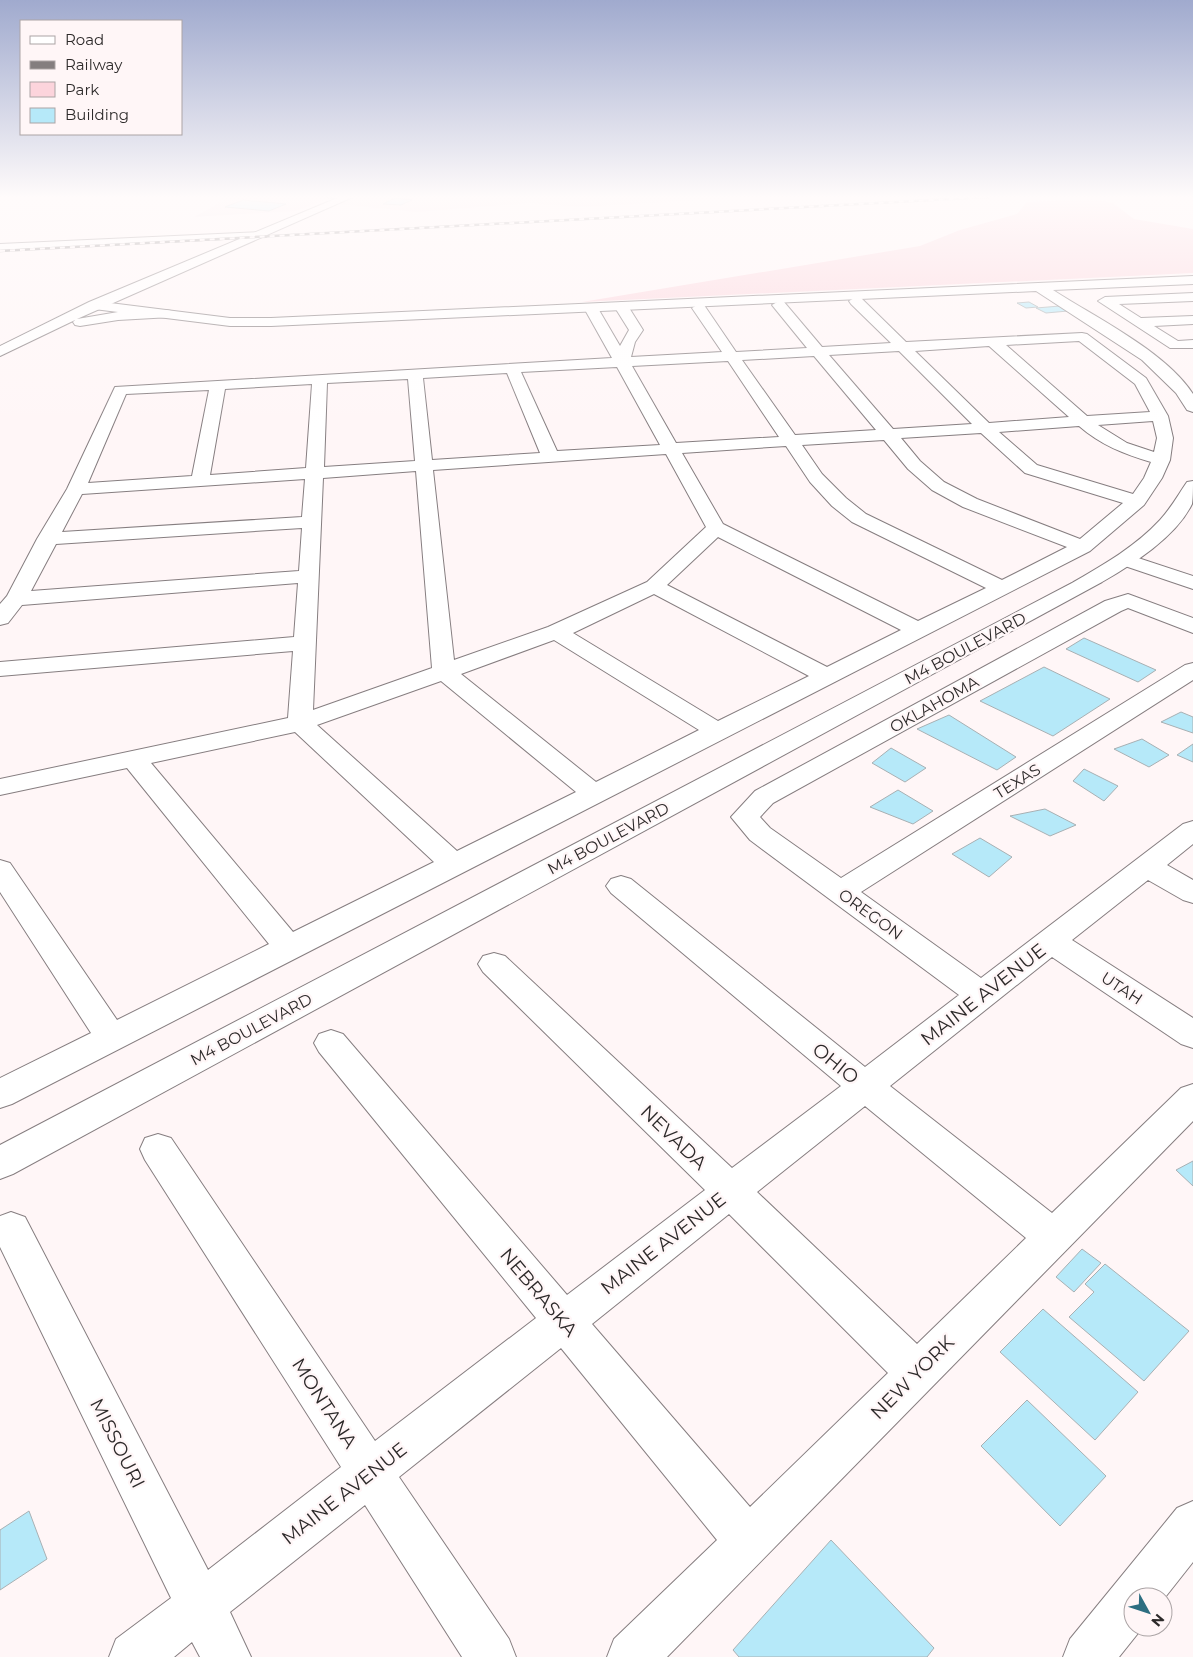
<svg xmlns="http://www.w3.org/2000/svg" width="1193" height="1657" font-family="Montserrat,sans-serif">
<style>
.built{fill:#f8e6ea}
.green{fill:#fcd4dc}
.building{fill:#b6e9f9;stroke:#a8b0b3}
.lines{fill:none;stroke-linecap:round;stroke-linejoin:round}
.lane-casing{stroke:#867e80;stroke-width:3}
.street-casing{stroke:#867e80;stroke-width:2}
.secondary-casing{stroke:#867e80;stroke-width:2}
.highway-casing{stroke:#867e80;stroke-width:2}
.lane{fill:#fff;fill-rule:evenodd}
.street{fill:#fff;fill-rule:evenodd}
.secondary{fill:#fff;fill-rule:evenodd}
.highway{fill:#fff;fill-rule:evenodd}
.rail-casing{stroke:#847e7f;stroke-width:2.5}
.rail{stroke:#fff6f7;stroke-width:2;stroke-dasharray:5;stroke-linecap:butt}
.labels{text-anchor:middle;stroke-width:4.5;stroke-linejoin:round;paint-order:stroke}
.street-label{font-size:16px;fill:#2d2a2a;stroke:#fff6f7}
.near-street-label{font-size:19px;fill:#2d2a2a;stroke:#fff6f7}
</style>
<rect width="100%" height="100%" fill="#fff6f7"/>
<!-- built -->
<g class="built">
<polygon points="220,196 334,196 296,211 194,217 223,201"/>
<polygon points="360,196 771,196 580,207 530,203 416,212 339,204"/>
</g>
<!-- green -->
<polygon class="green" points="1092,199 1113,203 1134,219 1193,229 1193,273 582,302 920,246 960,230 1017,214 1027,202"/>
<!-- building -->
<g class="building">
<polygon points="395,198 412,200 401,205 383,204"/>
<polygon points="243,200 286,204 269,211 225,207"/>
<polygon points="1029,302 1038,307 1026,308 1017,303"/>
<polygon points="1060,306 1068,311 1046,313 1036,308"/>
<polygon points="1084,638 1156,670 1138,682 1066,649"/>
<polygon points="1044,667 1110,699 1053,736 980,701"/>
<polygon points="1181,712 1193,717 1193,733 1161,722"/>
<polygon points="949,715 1016,757 997,770 917,729"/>
<polygon points="1142,739 1169,755 1149,767 1114,749"/>
<polygon points="1193,744 1193,762 1177,755"/>
<polygon points="891,748 926,768 905,782 872,763"/>
<polygon points="1084,769 1118,786 1104,801 1073,781"/>
<polygon points="898,790 933,811 913,824 870,807"/>
<polygon points="1045,809 1076,825 1050,836 1010,816"/>
<polygon points="980,838 1012,857 989,877 952,854"/>
<polygon points="1193,1161 1193,1186 1176,1170"/>
<polygon points="1082,1249 1101,1263 1074,1292 1056,1277"/>
<polygon points="1105,1264 1189,1331 1144,1381 1069,1317 1094,1292 1085,1284"/>
<polygon points="1043,1309 1138,1392 1095,1440 1000,1352"/>
<polygon points="1027,1400 1106,1476 1060,1526 981,1446"/>
<polygon points="29,1511 47,1559 0,1590 0,1530"/>
<polygon points="831,1540 934,1648 927,1657 739,1657 733,1650"/>
</g>
<g class="lines">
<!-- lane casing -->
<g class="lane-casing">
<polygon id="lane" points="323,196 347,196 349,197 346,199"/>
</g>
<!-- street casing -->
<g class="street-casing">
<g id="street">
<polygon points="262,232 268,235 266,237 0,250 0,244"/>
<polygon points="1193,293 1193,301 1119,304 1141,318 1193,316 1193,324 1154,326 1178,341 1193,340 1193,348 1170,348 1098,301 1105,297"/>
<path d="M856,297l5,1 45,44 176,-9 5,1 59,44 22,38 5,22 -3,22 -8,18 -18,27 -54,46 -1078,553 -12,4v-30l91,-45 -91,-141v-32l10,3 107,157 152,-76 -142,-176 -127,27v-16l288,-61 5,-67 -293,25v-14l294,-25 4,-54 -276,22 -14,18 -8,2v-21l7,-8 30,-57 30,-50 48,-102 497,-29 -28,-50 7,-4 5,1 24,41 9,-16 -15,-24 7,-4 5,1 17,27 -8,12 -4,15 91,-5 -30,-44 7,-4 5,1 32,47 71,-4 -35,-43 7,-4 5,1 38,45 69,-4 -40,-39 -2,-3zM1079,341l56,43 15,28 -63,4 -81,-71zM989,346l80,71 -80,6 -74,-72zM899,351l73,73 -79,5 -64,-74zM814,356l62,74 -81,5 -53,-75zM728,361l51,76 -103,6 -44,-77zM617,367l43,78 -103,6 -36,-79zM507,373l33,80 -108,7 -9,-82zM408,379l7,82 -91,6 3,-84zM312,384l-6,84 -96,7 15,-86zM209,390l-17,86 -104,7 38,-89zM1153,421l4,17 -3,14 -27,-9 -29,-18zM1079,426c22,19 45,28 72,36l-7,16 -11,16 -96,-29 -38,-33zM981,433l44,40 98,30 -43,36 -103,-40 -33,-17 -24,-21 -19,-23zM884,440l24,29 24,21 31,17 104,40 -65,33 -136,-66 -20,-16 -24,-24 -20,-29zM786,446l24,36 22,24 20,16 134,66 -68,33 -195,-97 -41,-71zM666,454l40,73 -59,55 -99,45 -94,33 -21,-190zM416,471l16,197 -119,42 10,-232zM305,479l-3,38 -240,15 20,-38zM302,528l-3,43 -268,20 25,-47zM718,537l183,93 -74,37 -160,-82zM654,594l155,82 -91,45 -145,-88zM554,640l145,90 -103,52 -135,-108zM441,681l135,111 -119,59 -140,-126zM295,732l139,130 -141,70 -142,-169z"/>
<polygon points="1126,554 1193,576 1193,589 1119,564 1116,560 1119,556"/>
<path d="M1128,594l65,24v15l-65,-25 -7,3 -348,192 -13,14 10,11 71,50 344,-213 8,-2v17l-332,212 120,86 202,-154 10,-3v23l-26,21 26,15v23l-10,-3 -35,-20 -76,60 121,78v30l-12,-4 -129,-87 -162,129 162,127 129,-125 12,-4v37l-526,536h-60l7,-18 103,-99 -156,-192 -162,129 110,162 7,18h-54l-97,-152 -135,107 21,45h-51l-8,-15 -18,15h-65l7,-18 55,-41 -171,-351v-31l11,-4 14,5 183,353 133,-103 -196,-307 -5,-11 5,-11 13,-4 13,4 204,303 161,-123 -217,-266 -5,-9 5,-9 12,-4 12,4 224,261 138,-105 -222,-218 -5,-8 5,-8 11,-3 11,3 227,212 109,-82 -230,-193 -5,-7 5,-7 10,-3 10,3 234,188 94,-72 -209,-155 -19,-23 24,-26 350,-190zM865,1106l161,132 -109,106 -160,-152zM729,1214l159,159 -138,134 -158,-183z"/>
<polygon points="1193,1501 1193,1562 1163,1600 1163,1597 1133,1597 1133,1627 1143,1627 1119,1657 1063,1657 1070,1639 1177,1508"/>
</g>
</g>
<!-- secondary casing -->
<g class="secondary-casing">
<g id="secondary">
<path d="M1193,276v8l-140,6c43,28 112,61 140,104v18l-6,-2 -11,-17 -34,-33 -106,-69 -765,35h-41l-136,-17 -7,-4 7,-4 136,17h41z"/>
<path d="M1193,481c0,6 0,17 -1,23 -16,33 -59,60 -90,78l-1089,592 -13,5v-34l1072,-562c31,-18 63,-36 88,-63 11,-12 18,-25 27,-38z"/>
</g>
</g>
<!-- highway casing -->
<g class="highway-casing">
<polygon id="highway" points="342,196 355,196 77,319 118,312 166,310 171,311 173,314 171,317 118,320 80,326 75,325 73,322 75,320 0,356 0,346 89,302"/>
</g>
<!-- lane -->
<use href="#lane" class="lane"/>
<!-- street -->
<use href="#street" class="street"/>
<!-- secondary -->
<use href="#secondary" class="secondary"/>
<!-- highway -->
<use href="#highway" class="highway"/>
<!-- rail casing -->
<g class="rail-casing">
<polyline id="rail" points="0,251 1006,196"/>
</g>
<!-- rail -->
<use href="#rail" class="rail"/>
</g>
<!-- sky -->
<linearGradient id="sky" x2="0" y2="1"><stop stop-color="#a0aace"/><stop offset="0.46" stop-color="#fffbfb"/><stop offset="1" stop-color="#fffbfb" stop-opacity="0"/></linearGradient>
<rect width="1193" height="428" fill="url(#sky)"/>
<g class="labels">
<!-- street labels -->
<g class="street-label">
<text transform="translate(965 648) rotate(-28)" y="6">M4 BOULEVARD</text>
<text transform="translate(934 704) rotate(-29)" y="6">OKLAHOMA</text>
<text transform="translate(1017 781) rotate(-32)" y="6">TEXAS</text>
<text transform="translate(608 838) rotate(-28)" y="6">M4 BOULEVARD</text>
<text transform="translate(871 914) rotate(36)" y="6">OREGON</text>
<text transform="translate(1122 988) rotate(33)" y="6">UTAH</text>
<text transform="translate(251 1029) rotate(-28)" y="6">M4 BOULEVARD</text>
</g>
<!-- near-street labels -->
<g class="near-street-label">
<text transform="translate(983 994) rotate(-38)" y="7">MAINE AVENUE</text>
<text transform="translate(836 1063) rotate(39)" y="7">OHIO</text>
<text transform="translate(674 1137) rotate(44)" y="7">NEVADA</text>
<text transform="translate(663 1243) rotate(-38)" y="7">MAINE AVENUE</text>
<text transform="translate(539 1292) rotate(50)" y="7">NEBRASKA</text>
<text transform="translate(912 1377) rotate(-45)" y="7">NEW YORK</text>
<text transform="translate(325 1403) rotate(57)" y="7">MONTANA</text>
<text transform="translate(118 1443) rotate(63)" y="7">MISSOURI</text>
<text transform="translate(344 1493) rotate(-38)" y="7">MAINE AVENUE</text>
</g>
</g>
<!-- legend -->
<rect x="20" y="20" width="162" height="115" fill="#fff6f7" stroke="#aba4a5"/>
<rect x="30" y="36" width="25" height="8" fill="#ffffff" stroke="#aba4a5"/>
<text x="65" y="45" font-size="15" fill="#2d2a2a">Road</text>
<rect x="30" y="61" width="25" height="8" fill="#847e7f" stroke="#aba4a5"/>
<text x="65" y="70" font-size="15" fill="#2d2a2a">Railway</text>
<rect x="30" y="82" width="25" height="15" fill="#fcd4dc" stroke="#aba4a5"/>
<text x="65" y="95" font-size="15" fill="#2d2a2a">Park</text>
<rect x="30" y="108" width="25" height="15" fill="#b6e9f9" stroke="#aba4a5"/>
<text x="65" y="120" font-size="15" fill="#2d2a2a">Building</text>
<!-- north arrow -->
<g transform="translate(1148 1612) rotate(130)"><circle r="24" fill="#fff6f7" stroke="#aba4a5"/>
<path d="M0-4L9 19L0 12L-9 19Z" fill="#2d6e81"/>
<text y="-8" font-size="14" font-weight="bold" text-anchor="middle" fill="#2d2a2a">N</text>
</g>
</svg>
